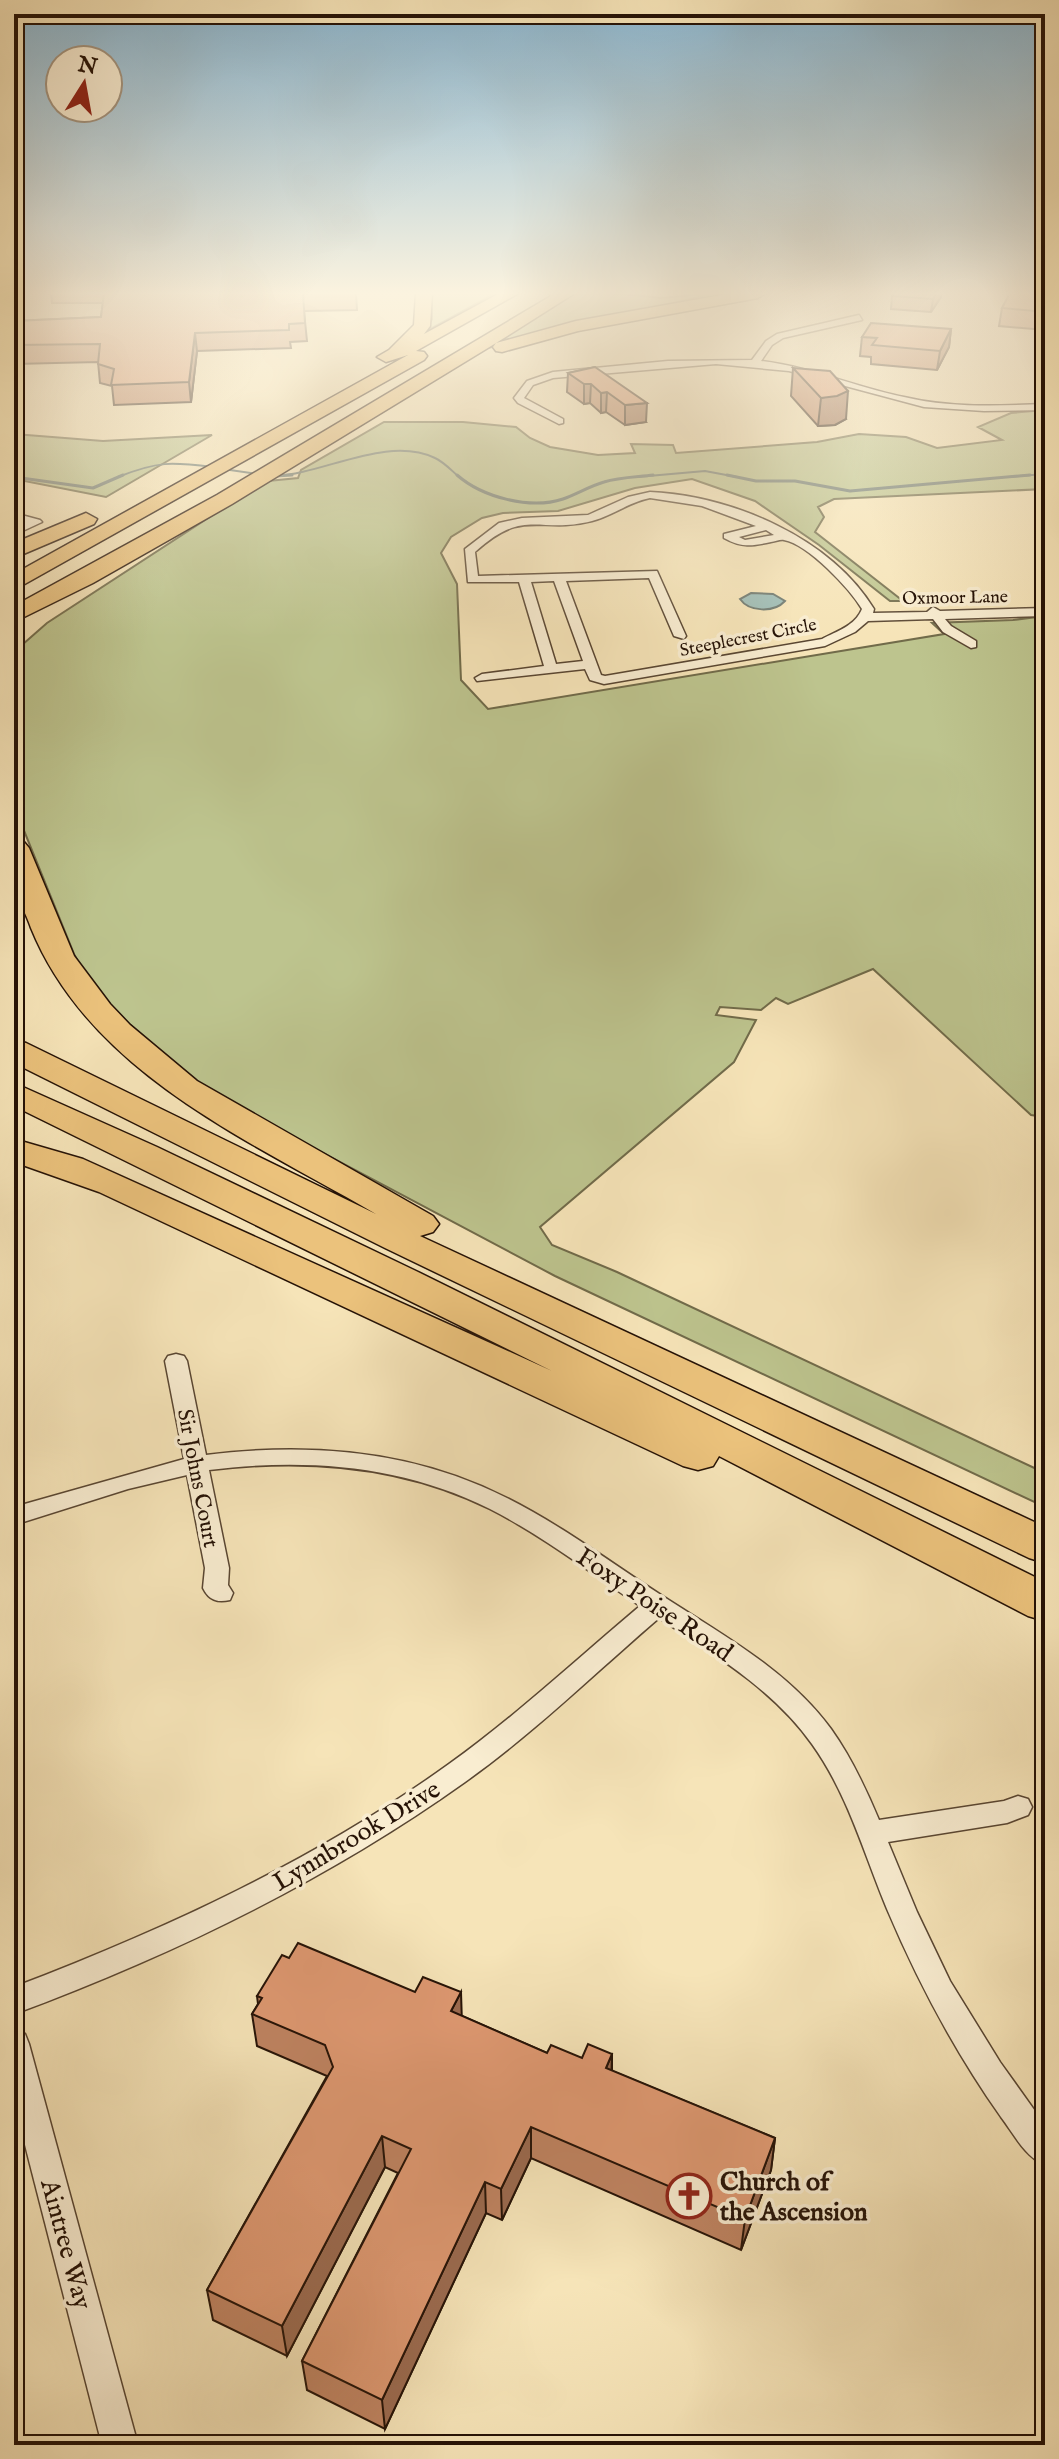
<svg xmlns="http://www.w3.org/2000/svg" width="1059" height="2459" font-family="'IM FELL English',serif">
<style>
.green{fill:#bdc48e;stroke:#716b4a;stroke-width:2}
.water{fill:#9ebdb7;stroke:#6e7970;stroke-width:2}
.lines{fill:none;stroke-linecap:round;stroke-linejoin:round}
.stream-far1{stroke:#6e7970;stroke-width:2}
.stream{stroke:#6e7970;stroke-width:3}
.street-casing{stroke:#594632;stroke-width:3}
.highway-casing{stroke:#251206;stroke-width:3}
.street{fill:#f9edd1;fill-rule:evenodd}
.highway{fill:#ebc27c;fill-rule:evenodd}
.wall{fill:#bf8361;stroke:#251206;stroke-width:2}
.shaded-wall{fill:#9b6a4f;stroke:#251206;stroke-width:2}
.building{fill:#de9871;stroke:#251206;stroke-width:2}
.labels{text-anchor:middle;stroke-width:7;stroke-linejoin:round;paint-order:stroke}
.far-street-label{font-size:18px;fill:#251206;stroke:#f9edd1}
.street-label{font-size:22px;fill:#251206;stroke:#f9edd1}
.near-street-label{font-size:26px;fill:#251206;stroke:#f9edd1}
.near-poi-label{font-size:26px;font-weight:bold;fill:#251206;stroke:#f9edd1;text-anchor:start}
</style>
<rect width="100%" height="100%" fill="#f6e4b8"/>
<filter id="stains"><feTurbulence type="fractalNoise" baseFrequency=".0025" numOctaves="4"/><feColorMatrix values="0 0 0 0 .2 0 0 0 0 .09 0 0 0 0 .02 0 0 0 .5 -.17"/></filter>
<radialGradient id="worn" r=".72"><stop offset=".6" stop-color="#630" stop-opacity="0"/><stop offset="1" stop-color="#630" stop-opacity=".3"/></radialGradient>
<!-- green -->
<g class="green">
<polygon points="431,293 496,293 425,332 432,319"/>
<polygon points="576,293 616,293 661,298 715,293 484,349"/>
<polygon points="1045,410 1045,489 834,499 818,507 824,517 815,532 903,601 890,601 819,545 755,501 692,479 635,488 558,511 503,513 482,518 451,537 441,553 457,584 461,680 488,709 944,634 932,623 1013,620 1045,616 1045,1117 1031,1115 873,969 788,1004 776,998 761,1010 720,1007 716,1015 756,1020 734,1062 540,1227 552,1245 617,1272 1045,1473 1045,1507 555,1276 206,1091 151,1045 91,987 74,954 14,806 14,652 47,623 225,507 268,481 298,478 301,470 384,422 463,422 516,427 530,438 550,447 598,455 635,453 631,444 673,445 676,453 817,442 859,434 906,437 937,448 1002,440 978,427 1011,413"/>
<polygon points="14,434 103,441 212,435 106,497 14,479"/>
</g>
<!-- water -->
<path class="water" d="M751,593l22,1 12,7c-11,12 -36,11 -45,-2z"/>
<g class="lines">
<!-- stream-far1 -->
<g class="stream-far1">
<polyline points="223,469 257,474"/>
<path d="M275,476c49,-2 112,-41 160,-18 9,4 17,13 24,19"/>
<path d="M118,477c40,-16 53,-15 95,-10"/>
<polyline points="637,477 705,471 737,477"/>
<polyline points="1008,477 1045,474"/>
</g>
<!-- stream -->
<g class="stream">
<path d="M457,475c25,22 73,35 106,24 14,-5 27,-13 41,-17 15,-5 33,-5 49,-7"/>
<polyline points="727,475 756,481 795,481 850,491 1030,475"/>
<polyline points="275,476 292,475"/>
<polyline points="14,477 93,488 123,475"/>
</g>
<!-- street casing -->
<g class="street-casing">
<g id="street">
<path d="M859,315l3,5 -79,18 -11,7 -11,16c50,6 94,26 143,36 46,11 94,9 141,7v6l-61,1 -60,-4 -135,-36 -73,-7 -163,14 -20,7 -9,13 39,21v4l-4,1 -41,-21 -4,-5 13,-17 26,-9 115,-11 84,-1 14,-19 11,-7z"/>
<path d="M650,492c82,4 180,45 224,117l-1,4 54,-1 6,-5 7,4 105,-3v8l-100,3 6,7 25,15v6l-5,1 -28,-16 -10,-13 -65,2 -13,11 -30,14 -221,38 -14,-4 -5,-11 -108,12 -2,-3 7,-4 62,-8 -25,-84h-51l-3,-33 34,-26 23,-5 66,-3 40,-18zM650,498l52,8 54,20 -32,8v4c18,10 28,8 47,4 4,0 9,-3 13,-2 24,4 66,49 78,69 -7,17 -25,22 -40,30l-217,37 -4,-1 -35,-94 83,-3 25,58 10,3 2,-3 -29,-65 -179,5 -3,-24c51,-46 63,-17 117,-31 20,-5 37,-19 58,-23zM766,530l8,5 -29,5 -6,-3zM554,581l29,80 -27,3 -25,-82z"/>
<polygon points="14,513 40,520 42,522 14,535 14,528 25,523 14,519"/>
<path d="M176,1354l8,2 3,5 19,94c103,-13 207,-5 301,43 54,27 103,64 154,97 60,39 127,75 170,134 20,28 35,60 48,91l125,-19 14,-5 10,3 4,8 -4,8 -21,8 -119,19 29,70 33,69 50,81 45,63v40c-20,-8 -31,-31 -44,-48 -46,-65 -83,-135 -114,-208 -23,-55 -39,-115 -75,-165 -38,-54 -98,-90 -153,-126 -64,55 -125,115 -194,164 -139,99 -292,173 -451,232v-27c152,-58 302,-127 435,-223 67,-48 128,-105 191,-158 -49,-33 -97,-70 -150,-97 -88,-44 -184,-51 -281,-39l20,98 -1,17 5,8 -3,7c-13,3 -21,0 -27,-12l2,-20 -18,-93 -59,14 -114,36v-18l170,-48 -19,-98 3,-5z"/>
<polygon points="14,2030 25,2034 29,2044 138,2445 102,2445 14,2102"/>
</g>
</g>
<!-- highway casing -->
<g class="highway-casing">
<g id="highway">
<polygon points="416,293 432,293 430,326 424,334 500,293 519,293 416,351 424,352 427,356 424,360 14,590 14,574 408,355 386,362 377,357 389,350 414,325"/>
<polygon points="556,293 575,293 496,343 576,321 733,293 766,293 758,298 578,331 502,352 496,351 493,347 496,343 232,504 93,583 14,622 14,606 217,495"/>
<polygon points="86,513 97,519 94,524 14,558 14,543"/>
<path d="M14,839l10,3 5,6 45,108 36,48 20,21 67,56 236,135 6,8 -6,8 -13,4 625,291v36l-16,-5 -644,-310 -371,-185v-23l12,3 350,171c-127,-74 -286,-141 -345,-286 -5,-15 -15,-31 -17,-46 -2,-14 0,-29 0,-43z"/>
<polygon points="14,1083 157,1147 416,1271 1045,1582 1045,1621 1028,1616 719,1456 713,1466 698,1470 683,1466 99,1192 14,1162 14,1139 83,1159 552,1371 14,1106"/>
</g>
</g>
<!-- street -->
<use href="#street" class="street"/>
<!-- highway -->
<use href="#highway" class="highway"/>
</g>
<!-- wall -->
<g class="wall">
<polygon points="51,293 356,293 357,310 304,311 307,341 290,342 291,348 197,351 191,402 114,405 112,386 100,383 98,362 14,364 14,321 101,317 103,303 52,303"/>
<polygon points="894,293 941,293 941,297 931,312 891,309 892,296"/>
<polygon points="1045,293 1045,330 999,326 1002,308"/>
<polygon points="951,329 949,347 937,370 871,364 871,357 860,356 862,337"/>
<polygon points="595,367 646,422 625,425 606,412 601,413 590,403 584,404 567,392 568,373"/>
<polygon points="793,368 846,419 835,425 818,426 791,396"/>
<polygon points="257,1996 462,2016 547,2053 582,2058 612,2054 612,2071 775,2138 771,2170 741,2250 531,2158 502,2220 486,2213 385,2429 307,2390 302,2361 398,2173 385,2167 287,2356 213,2320 207,2290 327,2076 257,2046 252,2014 258,2004"/>
</g>
<!-- shaded-wall -->
<g class="shaded-wall">
<polygon points="936,293 941,293 941,297 931,312 933,299"/>
<polygon points="951,329 949,347 937,370 940,351"/>
<polygon points="195,333 197,351 191,402 189,382"/>
<polygon points="584,384 591,384 590,403 584,404"/>
<polygon points="848,391 846,419 835,425 818,426 821,398"/>
<polygon points="607,392 606,412 601,413 601,393"/>
<polygon points="647,403 646,422 625,425 625,405"/>
<polygon points="461,1992 462,2024 451,2011"/>
<polygon points="612,2054 611,2086 606,2068"/>
<polygon points="531,2127 531,2158 502,2220 501,2189"/>
<polygon points="382,2136 385,2167 287,2356 282,2326"/>
<polygon points="775,2138 771,2170 741,2250 745,2219"/>
<polygon points="485,2182 486,2213 385,2429 382,2400"/>
</g>
<!-- building -->
<g class="building">
<polygon points="104,293 338,293 303,294 305,323 289,324 289,330 195,333 189,382 111,385 114,369 98,364 100,344 14,345 14,321 101,317"/>
<polygon points="894,293 936,293 933,299 892,296"/>
<polygon points="1010,293 1045,293 1045,312 1002,308"/>
<polygon points="871,323 951,329 940,351 872,345 877,338 862,337"/>
<polygon points="595,367 647,403 625,405 607,392 601,393 591,384 584,384 568,373"/>
<polygon points="793,368 830,371 848,391 837,396 821,398"/>
<polygon points="298,1943 415,1992 423,1977 461,1992 451,2011 547,2053 551,2045 582,2058 588,2044 612,2054 606,2068 775,2138 745,2219 531,2127 501,2189 485,2182 382,2400 302,2361 411,2149 382,2136 282,2326 207,2290 333,2067 325,2045 252,2014 262,1998 257,1996 282,1955 289,1958"/>
</g>
<!-- sky -->
<linearGradient id="sky" x2="0" y2="1"><stop stop-color="#8ab8d4"/><stop offset="0.46" stop-color="#fbf3df"/><stop offset="1" stop-color="#fbf3df" stop-opacity="0"/></linearGradient>
<rect width="1059" height="637" fill="url(#sky)"/>
<!-- icons -->
<defs>
<g id="church-ring" transform="scale(2.3)"><circle r="9.5" fill="#f9edd1" stroke="#8f2418" stroke-width="1.5"/><path d="M-1.2-6h2.4v3.5h3.3v2.4h-3.3V6h-2.4V-.1h-3.3v-2.4h3.3Z" fill="#8f2418"/></g>
</defs>
<g fill-rule="evenodd">
<use href="#church-ring" x="689" y="2196"/>
</g>
<g class="labels">
<!-- far-street labels -->
<g class="far-street-label">
<text transform="translate(955 597) rotate(-1)" y="6">Oxmoor Lane</text>
<text transform="translate(748 637) rotate(-11)" y="6">Steeplecrest Circle</text>
</g>
<!-- street labels -->
<g class="street-label">
<text transform="translate(199 1478) rotate(79)" y="8">Sir Johns Court</text>
</g>
<!-- near-street labels -->
<g class="near-street-label">
<text transform="translate(655 1604) rotate(34)" y="9">Foxy Poise Road</text>
<text transform="translate(356 1835) rotate(-31)" y="9">Lynnbrook Drive</text>
<text transform="translate(67 2244) rotate(75)" y="9">Aintree Way</text>
</g>
<!-- near-poi labels -->
<g class="near-poi-label">
<text x="720" y="2190">Church of<tspan x="720" dy="30">the Ascension</tspan></text>
</g>
</g>
<!-- margin -->
<rect width="1059" height="2459" fill="none" stroke="#f6e4b8" stroke-width="48"/>
<rect x="16" y="16" width="1027" height="2427" fill="none" stroke="#251206" stroke-width="4"/>
<rect x="24" y="24" width="1011" height="2411" fill="none" stroke="#251206" stroke-width="2"/>
<!-- north arrow -->
<g transform="translate(84 84) rotate(11)"><circle r="38" fill="#f9edd1" stroke="#a49580" stroke-width="2"/>
<path d="M0-6L14 30L0 20L-14 30Z" fill="#8f2418"/>
<text y="-12" font-size="22" font-weight="bold" text-anchor="middle" fill="#251206">N</text>
</g>
<rect width="100%" height="100%" filter="url(#stains)"/>
<rect width="100%" height="100%" fill="url(#worn)"/>
</svg>
